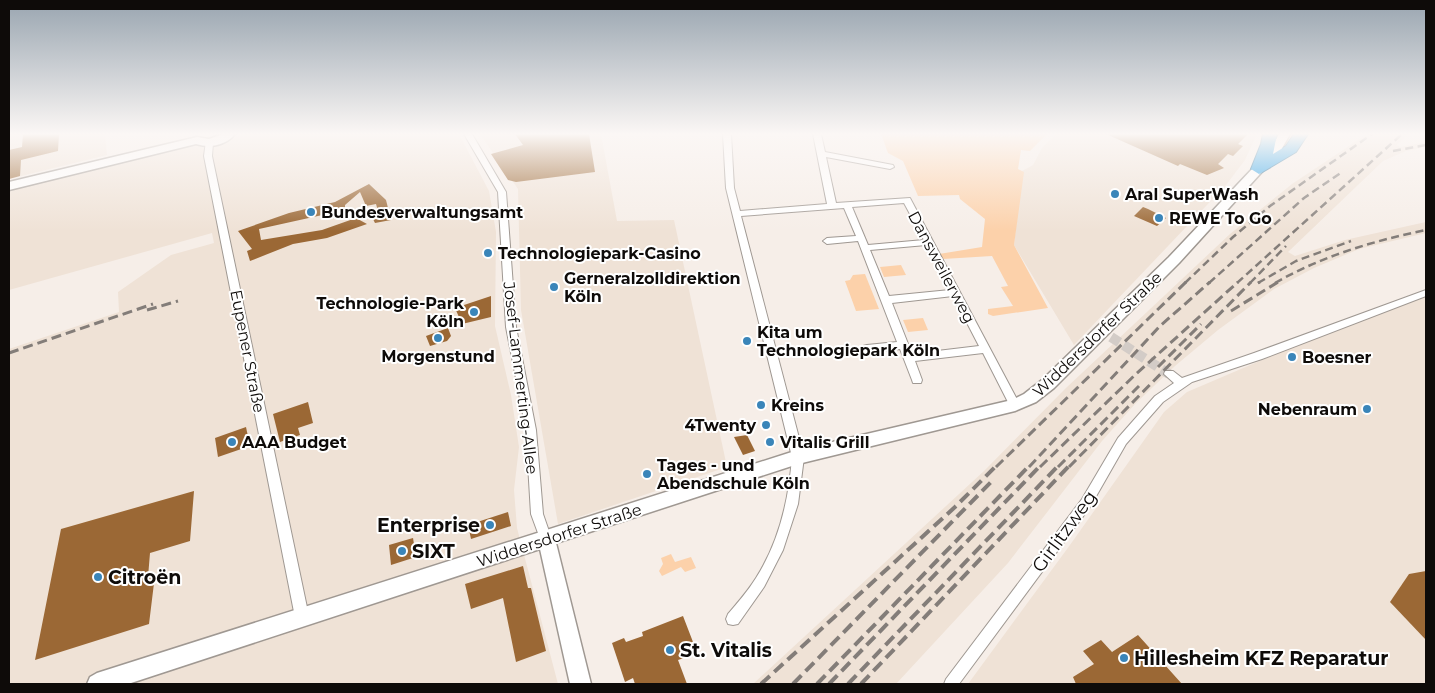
<svg xmlns="http://www.w3.org/2000/svg" width="1435" height="693" font-family="Montserrat,sans-serif">
<style>
.built{fill:#efe2d6}
.green{fill:#fcd1aa}
.building{fill:#9b6835}
.lines{fill:none;stroke-linecap:round;stroke-linejoin:round}
.street-tunnel{stroke:#d3ccc7;stroke-width:10;stroke-dasharray:10 5;stroke-linecap:butt}
.street-casing{stroke:#9f9892;stroke-width:2}
.secondary-casing{stroke:#9f9892;stroke-width:3}
.highway-casing{stroke:#1c6c9b;stroke-width:2}
.street{fill:#fff;fill-rule:evenodd}
.secondary{fill:#fff;fill-rule:evenodd}
.highway{fill:#24a0e9;fill-rule:evenodd}
.rail-far2{stroke:#837d79;stroke-width:2.5;stroke-dasharray:8 4.5;stroke-linecap:butt}
.rail-far1{stroke:#837d79;stroke-width:3;stroke-dasharray:10 5;stroke-linecap:butt}
.rail{stroke:#837d79;stroke-width:4;stroke-dasharray:12 6;stroke-linecap:butt}
.poi-dot{fill:#3a85b9;stroke:#fff;stroke-width:2}
.labels{text-anchor:middle;stroke-width:4;stroke-linejoin:round;paint-order:stroke}
.poi-label{font-size:16px;font-weight:bold;fill:#0e0b09;stroke:#fff;text-anchor:start}
.street-label{font-size:16px;fill:#0e0b09;stroke:#fff}
.near-poi-label{font-size:19px;font-weight:bold;fill:#0e0b09;stroke:#fff;text-anchor:start}
.near-street-label{font-size:19px;fill:#0e0b09;stroke:#fff}
</style>
<rect width="100%" height="100%" fill="#f6eee8"/>
<!-- built -->
<g class="built">
<polygon points="9,134 105,134 107,155 9,179"/>
<polygon points="243,134 459,134 489,191 496,232 495,326 511,395 519,447 514,490 517,528 558,684 9,684 9,349 119,312 118,292 171,255 214,243 212,233 9,290 9,191 193,144 212,145 224,142"/>
<polygon points="480,134 601,134 617,221 674,220 727,467 558,524 521,310 518,189"/>
<polygon points="1056,134 1257,134 1245,160 1226,185 1074,345 1014,245 1022,171 1033,165 1042,148"/>
<polygon points="1367,134 1409,134 1397,145 1400,147 1426,142 1426,147 1406,151 1383,161 1288,252 1295,256 1345,240 1426,222 1426,233 1359,249 1314,268 1274,289 1218,330 1175,366 1135,404 1102,441 1008,563 896,684 753,684 984,471 1066,388 1230,234 1292,184"/>
<polygon points="1426,290 1426,684 968,684 1070,545 1164,412 1187,392"/>
</g>
<!-- green -->
<g class="green">
<polygon points="881,134 1047,134 1030,151 1021,150 1018,169 1024,172 1014,245 1048,308 993,316 988,314 988,309 1013,306 1001,287 1008,286 992,256 943,259 939,254 982,247 985,219 960,199 959,195 918,196 903,161 888,153"/>
<polygon points="901,265 906,275 884,277 880,267"/>
<polygon points="865,274 879,309 856,311 845,281 850,280 853,275"/>
<polygon points="923,318 928,330 908,332 903,320"/>
<polygon points="671,554 675,562 691,557 696,568 685,572 681,567 662,576 659,571 663,564 661,558"/>
</g>
<!-- building -->
<g class="building">
<polygon points="23,134 59,134 58,151 21,160 20,176 9,179 9,150 22,147"/>
<polygon points="515,134 589,134 595,172 516,182 508,180 491,154 523,145"/>
<polygon points="1106,134 1248,134 1238,144 1243,146 1233,156 1228,154 1218,164 1224,168 1207,175 1180,164 1178,166"/>
<polygon points="369,184 386,200 391,220 375,223 370,213 378,211 376,204 366,206 360,192 345,205 345,210 259,229 261,240 322,230 356,218 367,224 327,238 293,244 250,261 247,251 252,249 238,231 289,213 335,202"/>
<polygon points="1143,207 1148,209 1166,218 1157,226 1134,216"/>
<polygon points="491,296 491,317 462,324 455,308"/>
<polygon points="448,328 451,336 447,341 430,346 426,336"/>
<polygon points="308,402 313,423 298,428 300,435 280,442 273,414"/>
<polygon points="246,427 250,446 218,457 215,438"/>
<polygon points="747,435 755,451 743,455 734,437"/>
<polygon points="194,491 190,541 150,553 148,577 155,575 149,624 35,660 61,529"/>
<polygon points="508,512 511,526 471,539 468,525"/>
<polygon points="413,538 416,557 391,565 389,545"/>
<polygon points="523,566 528,588 531,588 546,651 516,662 503,598 471,609 465,584"/>
<polygon points="1426,571 1426,640 1390,602 1409,574"/>
<polygon points="683,616 693,642 689,644 693,655 678,660 687,684 635,684 633,678 625,682 612,643 624,638 626,642 643,636 642,632"/>
<polygon points="1138,635 1182,684 1076,684 1073,677 1094,664 1083,651 1101,640 1112,652"/>
</g>
<g class="lines">
<!-- street-tunnel -->
<polyline class="street-tunnel" points="1111,337 1169,374"/>
<!-- street casing -->
<g class="street-casing">
<g id="street">
<polygon points="464,134 472,134 506,192 516,327 536,430 543,514 552,540 550,544 546,546 542,544 531,514 526,430 506,327 498,192"/>
<path d="M723,134h8l3,54 6,23 87,-7 -14,-70h8l4,18 68,13 1,2 -4,2 -64,-12 10,46 74,-5 110,207 -1,3h-8l-28,-55 -68,8 7,19 -1,3h-8l-1,-3 -12,-31 -33,4 -4,-1 -1,-3 1,-3 4,-1 30,-3 -39,-101 -31,3 -4,-3 4,-3 29,-2 -12,-28 -103,8 63,241 -6,47 -15,46 -19,37 -26,37 -5,1 -5,-1 -2,-5 2,-5c10,-12 20,-23 28,-36 23,-36 33,-79 36,-121l-66,-269zM904,203l20,37 -56,5 -16,-38zM926,245l24,45 -61,6 -19,-46zM953,296l26,50 -67,8 -20,-51z"/>
<polygon points="206,141 212,141 213,143 212,156 309,617 307,622 302,623 297,622 295,617 204,156"/>
<polygon points="1426,290 1426,296 1262,359 1192,382 1163,402 1126,444 1090,507 959,684 944,684 946,679 1082,499 1118,438 1155,396 1174,383 1164,374 1165,371 1173,371 1182,378 1254,353"/>
</g>
</g>
<!-- secondary casing -->
<g class="secondary-casing">
<g id="secondary">
<path d="M223,134h12c-10,12 -25,14 -39,10l-187,46v-8l188,-45 12,2z"/>
<polygon points="1279,134 1290,134 1280,152 1179,263 1054,388 1036,402 1015,411 798,464 556,543 591,684 570,684 540,549 128,684 87,684 90,677 97,673 798,450 1012,400 1024,394 1042,380 1169,257 1271,149"/>
</g>
</g>
<!-- highway casing -->
<g class="highway-casing">
<polygon id="highway" points="1263,134 1277,134 1273,154 1286,146 1294,134 1308,134 1296,152 1259,174 1251,169 1261,144"/>
</g>
<!-- street -->
<use href="#street" class="street"/>
<!-- secondary -->
<use href="#secondary" class="secondary"/>
<!-- highway -->
<use href="#highway" class="highway"/>
<!-- rail-far2 -->
<g class="rail-far2">
<polyline points="1393,151 1426,145"/>
<polyline points="1185,283 1233,237 1270,206 1372,134"/>
<polyline points="1209,283 1304,198 1342,172"/>
<polyline points="1237,283 1402,134"/>
<polyline points="1250,283 1286,246"/>
<polyline points="1258,283 1296,261 1351,241"/>
<path d="M1275,283c47,-27 98,-42 151,-53"/>
</g>
<!-- rail-far1 -->
<g class="rail-far1">
<polyline points="1258,283 1260,282"/>
<polyline points="147,310 178,301"/>
<polyline points="1231,311 1278,282"/>
<polyline points="9,353 153,304"/>
<polyline points="1158,367 1201,324"/>
<polyline points="996,467 1186,282"/>
<polyline points="1029,467 1160,326 1210,282"/>
<polyline points="1040,467 1136,374 1238,282"/>
<polyline points="1058,467 1139,386"/>
<polyline points="1069,467 1251,282"/>
</g>
<!-- rail -->
<g class="rail">
<polyline points="761,684 955,507 997,465"/>
<polyline points="793,684 993,480"/>
<polyline points="817,684 1030,465"/>
<polyline points="829,684 1041,465"/>
<polyline points="848,684 1059,465"/>
<polyline points="861,684 1070,465"/>
</g>
</g>
<!-- sky -->
<linearGradient id="sky" x2="0" y2="1"><stop stop-color="#99a5b0"/><stop offset="0.58" stop-color="#fbf7f5"/><stop offset="1" stop-color="#fbf7f5" stop-opacity="0"/></linearGradient>
<rect width="1435" height="231" fill="url(#sky)"/>
<!-- markers -->
<g class="poi-dot">
<circle cx="1115" cy="194" r="5"/>
<circle cx="311" cy="212" r="5"/>
<circle cx="1159" cy="218" r="5"/>
<circle cx="488" cy="253" r="5"/>
<circle cx="554" cy="287" r="5"/>
<circle cx="474" cy="312" r="5"/>
<circle cx="438" cy="338" r="5"/>
<circle cx="747" cy="341" r="5"/>
<circle cx="1292" cy="357" r="5"/>
<circle cx="761" cy="405" r="5"/>
<circle cx="1367" cy="409" r="5"/>
<circle cx="766" cy="425" r="5"/>
<circle cx="232" cy="442" r="5"/>
<circle cx="770" cy="442" r="5"/>
<circle cx="647" cy="474" r="5"/>
<circle cx="490" cy="525" r="5"/>
<circle cx="402" cy="551" r="5"/>
<circle cx="98" cy="577" r="5"/>
<circle cx="670" cy="650" r="5"/>
<circle cx="1124" cy="658" r="5"/>
</g>
<g class="labels">
<!-- poi labels -->
<g class="poi-label">
<text x="1125" y="200">Aral SuperWash</text>
<text x="321" y="218">Bundesverwaltungsamt</text>
<text x="1169" y="224">REWE To Go</text>
<text x="498" y="259">Technologiepark-Casino</text>
<text x="564" y="284">Gerneralzolldirektion<tspan x="564" dy="18">Köln</tspan></text>
<text x="464" y="309" text-anchor="end">Technologie-Park<tspan x="464" dy="18">Köln</tspan></text>
<text x="757" y="338">Kita um<tspan x="757" dy="18">Technologiepark Köln</tspan></text>
<text x="438" y="362" text-anchor="middle">Morgenstund</text>
<text x="1302" y="363">Boesner</text>
<text x="771" y="411">Kreins</text>
<text x="1357" y="415" text-anchor="end">Nebenraum</text>
<text x="756" y="431" text-anchor="end">4Twenty</text>
<text x="242" y="448">AAA Budget</text>
<text x="780" y="448">Vitalis Grill</text>
<text x="657" y="471">Tages - und<tspan x="657" dy="18">Abendschule Köln</tspan></text>
</g>
<!-- street labels -->
<g class="street-label">
<text transform="translate(942 267) rotate(62)" y="6">Dansweilerweg</text>
<text transform="translate(1097 334) rotate(-44)" y="6">Widdersdorfer Straße</text>
<text transform="translate(248 351) rotate(79)" y="6">Eupener Straße</text>
<text transform="translate(521 378) rotate(83)" y="6">Josef-Lammerting-Allee</text>
<text transform="translate(559 535) rotate(-18)" y="6">Widdersdorfer Straße</text>
</g>
<!-- near-poi labels -->
<g class="near-poi-label">
<text x="480" y="532" text-anchor="end">Enterprise</text>
<text x="412" y="558">SIXT</text>
<text x="108" y="584">Citroën</text>
<text x="680" y="657">St. Vitalis</text>
<text x="1134" y="665">Hillesheim KFZ Reparatur</text>
</g>
<!-- near-street labels -->
<g class="near-street-label">
<text transform="translate(1064 531) rotate(-54)" y="7">Girlitzweg</text>
</g>
</g>
<!-- border -->
<rect width="1435" height="693" fill="none" stroke="#0e0b09" stroke-width="20"/>
</svg>
